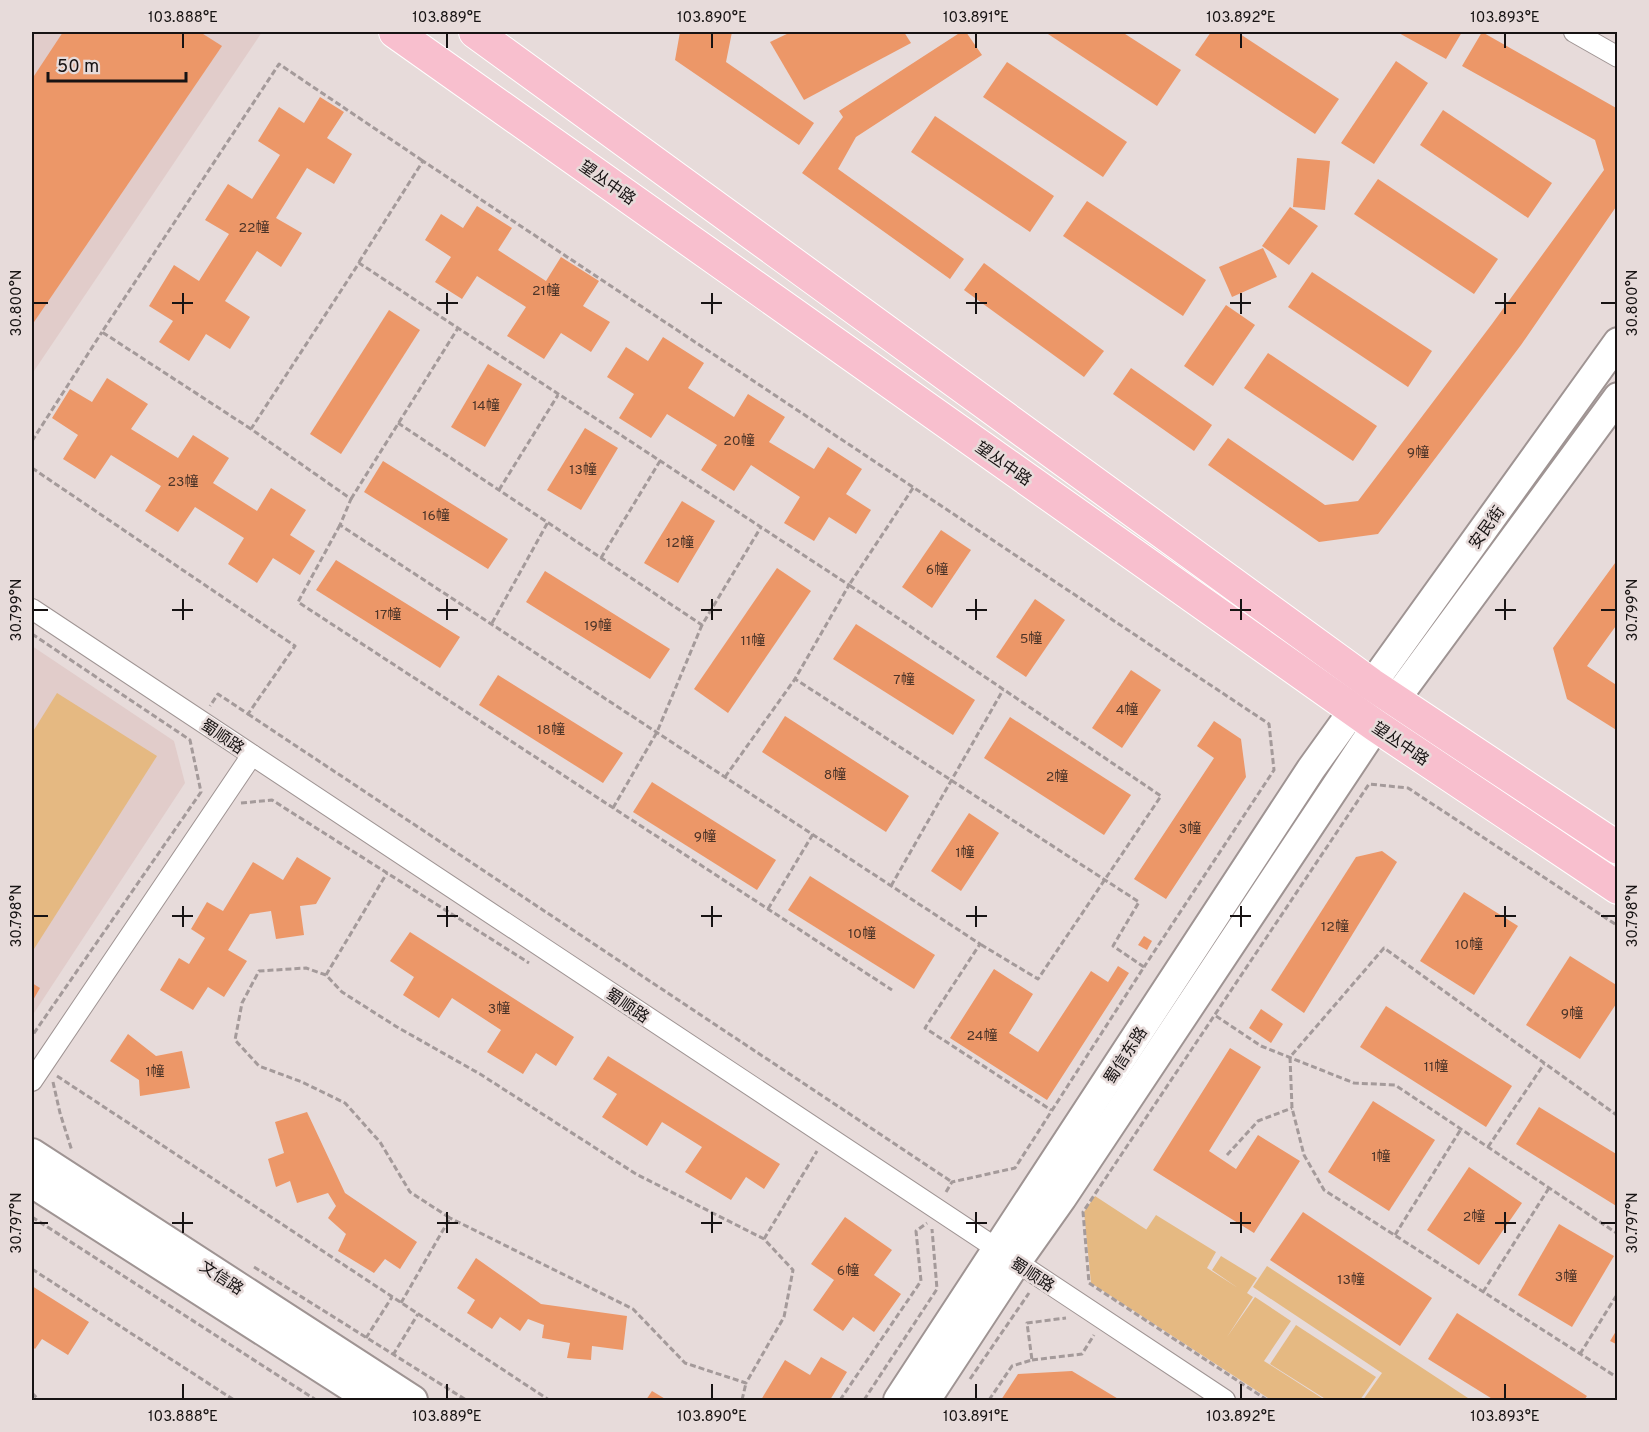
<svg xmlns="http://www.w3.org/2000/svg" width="1649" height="1432" font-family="Overpass,'Noto Sans SC',sans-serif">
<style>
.built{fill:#e1ccca}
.green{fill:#e5b982}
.building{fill:#ec9768}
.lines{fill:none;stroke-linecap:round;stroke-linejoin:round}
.minor-casing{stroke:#9f9493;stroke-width:22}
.secondary-casing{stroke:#9f9493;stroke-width:32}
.primary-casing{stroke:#fff;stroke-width:34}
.path{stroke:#a49a9a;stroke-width:3;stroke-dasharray:6 3;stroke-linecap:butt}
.minor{stroke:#fff;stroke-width:20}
.secondary{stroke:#fff;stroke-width:28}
.primary{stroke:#f8bfce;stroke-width:32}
.ticks{fill:none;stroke:#171313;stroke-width:2}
.labels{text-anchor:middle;stroke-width:5;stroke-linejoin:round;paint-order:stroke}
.number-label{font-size:14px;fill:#4c3428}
.street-label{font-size:16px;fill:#171313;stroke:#e7dbda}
.neatline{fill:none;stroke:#171313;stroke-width:2}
.ticks-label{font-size:15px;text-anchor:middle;fill:#171313}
</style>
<rect width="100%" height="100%" fill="#e7dbda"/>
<!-- built -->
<g class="built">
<polygon points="32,32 262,32 32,374"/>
<polygon points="32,646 174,741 185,783 32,1016"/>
</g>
<!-- green -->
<g class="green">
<polygon points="57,693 157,756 34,949 32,948 32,733"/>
<polygon points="1095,1196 1173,1247 1146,1230 1156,1215 1216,1252 1207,1268 1238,1288 1212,1270 1221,1256 1257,1278 1247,1293 1253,1297 1227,1337 1255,1297 1291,1321 1264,1361 1325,1400 1271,1400 1091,1283 1084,1212"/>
<polygon points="1267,1266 1471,1400 1363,1400 1382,1373 1253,1287"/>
<polygon points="1296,1325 1376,1377 1360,1400 1327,1400 1270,1364"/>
</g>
<!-- building -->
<g class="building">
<polygon points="63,32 200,32 222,46 32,325 32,79"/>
<polygon points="680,32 732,32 726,62 814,123 799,145 675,60"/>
<polygon points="791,32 904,32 911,43 804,100 770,42"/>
<polygon points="961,32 966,32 982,55 856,137 838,169 964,259 950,279 802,173 843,117 839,111"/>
<polygon points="1045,32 1122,32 1181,70 1157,106"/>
<polygon points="1211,32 1237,32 1339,99 1315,134 1195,55"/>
<polygon points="1397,32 1462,32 1446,59"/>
<polygon points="1482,32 1618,109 1618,204 1521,345 1378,534 1319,542 1208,465 1228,438 1325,505 1358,501 1492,324 1604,170 1595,140 1462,66"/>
<polygon points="1396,61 1428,83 1374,164 1341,143"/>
<polygon points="1007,62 1127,142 1103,177 983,97"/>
<polygon points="320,97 344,112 327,138 352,154 334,184 307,168 276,218 302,233 281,267 257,251 225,301 250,317 230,349 206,334 189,361 159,342 173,321 149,306 174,265 199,281 229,234 205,220 228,184 252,199 280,155 258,141 279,107 304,123"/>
<polygon points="1443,110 1552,183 1528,218 1420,145"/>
<polygon points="935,116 1054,196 1030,232 911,152"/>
<polygon points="1297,158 1330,161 1325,210 1293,207"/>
<polygon points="1378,179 1498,259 1474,294 1354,214"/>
<polygon points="1087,201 1206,280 1183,316 1063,236"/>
<polygon points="477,206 512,228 498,250 546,281 561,257 599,281 583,306 610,322 591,352 561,333 544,359 507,336 526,307 477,276 462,299 435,282 451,257 425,240 441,214 463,228"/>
<polygon points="1290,207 1318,226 1289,265 1262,246"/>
<polygon points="1263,248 1277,277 1232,297 1219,267"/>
<polygon points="984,263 1104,351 1084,377 964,290"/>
<polygon points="1312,272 1432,351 1408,387 1288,307"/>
<polygon points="1226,305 1255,325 1213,386 1184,366"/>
<polygon points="389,310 420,330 341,454 310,434"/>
<polygon points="663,337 704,363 688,388 734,417 748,394 785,417 769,442 814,469 828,447 862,469 846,494 871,510 856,534 829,517 814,541 784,523 800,497 751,465 734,491 701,470 717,445 667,414 651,438 619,418 634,394 607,377 626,347 648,361"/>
<polygon points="1268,353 1377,426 1353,461 1244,388"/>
<polygon points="488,364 522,384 485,447 451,427"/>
<polygon points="1131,368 1212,425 1194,451 1113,394"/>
<polygon points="107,378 148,404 131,429 178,458 193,435 229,458 213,483 257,511 271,488 306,510 290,535 315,551 300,575 273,558 257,583 228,564 244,538 195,507 178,532 145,511 161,486 111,455 95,479 63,459 78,435 52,418 70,389 92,402"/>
<polygon points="585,428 618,448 581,510 547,490"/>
<polygon points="383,461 508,539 488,569 364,492"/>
<polygon points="682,501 715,521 678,583 644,563"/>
<polygon points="941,530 971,550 932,608 902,587"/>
<polygon points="1618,559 1618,623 1587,666 1618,686 1618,731 1567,699 1553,648"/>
<polygon points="336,560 460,637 440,668 316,590"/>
<polygon points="777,568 811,591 728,713 694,689"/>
<polygon points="545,571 670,649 650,679 526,602"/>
<polygon points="1035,599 1065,620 1026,677 996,657"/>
<polygon points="856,624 975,700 953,735 833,659"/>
<polygon points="1131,670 1161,690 1122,748 1092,728"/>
<polygon points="498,675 623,753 603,783 479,705"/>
<polygon points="785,716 909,796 886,832 762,752"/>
<polygon points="1010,717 1131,795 1104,835 984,758"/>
<polygon points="1214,721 1241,739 1246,777 1166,899 1134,879 1214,758 1197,746"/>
<polygon points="652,782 776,860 757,890 633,812"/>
<polygon points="969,813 999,833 961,891 931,871"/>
<polygon points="1382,851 1397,862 1304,1013 1271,990 1356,857"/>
<polygon points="297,857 331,878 316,904 300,906 304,935 276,939 271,911 250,914 228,950 247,961 224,997 208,987 193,1010 160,990 179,958 189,964 205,938 191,929 207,902 223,911 253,862 283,880"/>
<polygon points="810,876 935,955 914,989 788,910"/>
<polygon points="1464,892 1518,926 1474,995 1420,961"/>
<polygon points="410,932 574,1037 556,1066 536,1053 523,1074 487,1052 501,1030 452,998 439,1018 403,995 414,977 390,961"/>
<polygon points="1144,936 1152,941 1147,950 1138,945"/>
<polygon points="1570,956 1618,986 1618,1001 1580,1059 1526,1025"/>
<polygon points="1118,966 1129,973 1047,1100 950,1038 994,969 1033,994 1009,1033 1038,1052 1091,971 1108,982"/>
<polygon points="32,983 40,988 32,1002"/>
<polygon points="1386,1006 1512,1086 1486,1127 1360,1047"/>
<polygon points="1261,1009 1283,1024 1271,1043 1249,1028"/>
<polygon points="128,1034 156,1056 182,1051 190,1088 140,1096 139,1080 110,1061"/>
<polygon points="1230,1048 1261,1067 1209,1151 1236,1169 1258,1135 1300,1161 1254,1233 1153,1170"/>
<polygon points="608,1056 780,1164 764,1189 746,1177 731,1200 685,1172 702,1147 662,1122 647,1146 602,1117 617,1094 593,1079"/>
<polygon points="1373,1101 1435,1140 1389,1211 1328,1172"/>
<polygon points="1539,1107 1618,1155 1618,1207 1516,1144"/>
<polygon points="307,1112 345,1193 417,1242 400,1269 385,1259 374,1273 338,1251 346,1234 328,1218 336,1206 328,1193 297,1203 290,1181 276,1187 268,1159 284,1153 275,1122"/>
<polygon points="1469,1167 1522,1203 1479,1265 1427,1230"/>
<polygon points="1303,1212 1432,1298 1400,1346 1270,1260"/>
<polygon points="845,1217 892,1250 874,1275 901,1294 874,1332 853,1317 843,1331 813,1310 834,1280 811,1264"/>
<polygon points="1559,1224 1614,1256 1572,1327 1518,1295"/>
<polygon points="476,1258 541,1304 627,1316 623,1350 592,1346 591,1360 567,1358 570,1343 542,1338 544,1325 528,1319 520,1331 500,1317 492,1329 467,1313 475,1300 457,1288"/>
<polygon points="32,1286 89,1322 68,1355 42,1339 35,1349 32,1346"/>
<polygon points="1457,1313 1587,1396 1584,1400 1494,1400 1428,1359"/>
<polygon points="1618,1328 1618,1345 1610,1341"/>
<polygon points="821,1357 847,1372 830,1400 761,1400 785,1360 810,1375"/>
<polygon points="1072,1371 1120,1400 1001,1400 1018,1374"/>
<polygon points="652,1391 667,1400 646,1400"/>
</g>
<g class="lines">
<!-- minor casing -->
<g class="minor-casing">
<g id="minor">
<polyline points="1574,32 1618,57"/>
<polyline points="32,609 1225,1400"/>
<polyline points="32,1081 252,755"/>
</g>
</g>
<!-- secondary casing -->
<g class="secondary-casing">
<g id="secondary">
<polyline points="32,1153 413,1400"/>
<polyline points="32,1183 371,1400"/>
<polyline points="898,1400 1311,769 1618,342"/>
<polyline points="926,1400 1016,1263 1062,1198 1376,726 1618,397"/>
</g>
</g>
<!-- primary casing -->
<g class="primary-casing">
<g id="primary">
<polyline points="395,32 1376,726 1618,888"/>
<polyline points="475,32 1371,684 1618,848"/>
</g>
</g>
<!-- path -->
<g class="path">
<polyline points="359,262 423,161 1269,724 1274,770 1144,967"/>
<polyline points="398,423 702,625 761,527"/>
<polyline points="251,429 102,332 279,64 423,161"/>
<polyline points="32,441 102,332"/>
<polyline points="32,468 295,646 248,714 218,694 210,706"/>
<polyline points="913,488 849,585 1161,796 1038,979 980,944"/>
<polyline points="499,490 558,395"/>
<polyline points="351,499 458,328"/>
<polyline points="340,525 298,602 892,990"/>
<polyline points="601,558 660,461"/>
<polyline points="492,623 548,522"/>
<polyline points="32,634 190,740 201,792 32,1036"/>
<polyline points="248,714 952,1182"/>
<polyline points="725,777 795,679"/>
<polyline points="241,803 272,800 529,963"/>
<polyline points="613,808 657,732 702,625"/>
<polyline points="891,886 1003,690"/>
<polyline points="768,909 813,834"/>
<polyline points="326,975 387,873"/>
<polyline points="1216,1016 1261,1046 1354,1083 1395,1085 1618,1234"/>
<polyline points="57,1076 549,1400"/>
<polyline points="53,1082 60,1113 72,1151"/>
<polyline points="1618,1116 1384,948 1290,1057 1292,1108 1304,1155 1324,1190 1618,1378"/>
<polyline points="1488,1147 1544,1064"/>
<polyline points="1227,1155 1258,1121 1292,1108"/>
<polyline points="946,1192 952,1182 1015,1168 1144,967 1113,946 1139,902 795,679 849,585 359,263 251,429 351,499 340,525 980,944 925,1028 1051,1110"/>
<polyline points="32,1217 316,1400"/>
<polyline points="1395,1235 1461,1129"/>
<polyline points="764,1239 817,1151"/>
<polyline points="254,1267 466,1400"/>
<polyline points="32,1269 234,1400"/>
<polyline points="1483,1292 1549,1188"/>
<polyline points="401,1303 450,1218 410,1192 380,1142 345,1103 302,1082 259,1066 235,1040 242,1003 259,971 306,968 326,975 342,992 397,1027 480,1074 636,1174 764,1239 793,1270 784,1317 746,1383 685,1363 633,1309 446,1216"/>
<polyline points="366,1338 392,1297"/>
<polyline points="1580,1354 1618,1293"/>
<polyline points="393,1355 418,1314"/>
<polyline points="1032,1360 1082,1354 1094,1335"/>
<polyline points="970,1379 1029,1293"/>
<polyline points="32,1393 39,1400"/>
<polyline points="742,1400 746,1383"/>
<polyline points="840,1400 921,1281 916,1231 927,1223"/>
<polyline points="864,1400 937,1289 932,1229"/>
<polyline points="989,1400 1012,1366 1032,1360 1027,1323 1066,1318"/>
<polyline points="1267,1400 1089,1283 1083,1212 1369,784 1408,788 1618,926"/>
</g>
<!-- minor -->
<use href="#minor" class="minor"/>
<!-- secondary -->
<use href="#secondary" class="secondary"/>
<!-- primary -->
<use href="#primary" class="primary"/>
</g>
<!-- ticks -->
<path class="ticks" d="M183,33v15M447,33v15M712,33v15M976,33v15M1241,33v15M1505,33v15M183,293v21M447,293v21M712,293v21M976,293v21M1241,293v21M1505,293v21M33,303h15M172,303h21M437,303h21M701,303h21M966,303h21M1230,303h21M1495,303h21M1601,303h15M183,599v21M447,599v21M712,599v21M976,599v21M1241,599v21M1505,599v21M33,610h15M172,610h21M437,610h21M701,610h21M966,610h21M1230,610h21M1495,610h21M1601,610h15M183,906v21M447,906v21M712,906v21M976,906v21M1241,906v21M1505,906v21M33,916h15M172,916h21M437,916h21M701,916h21M966,916h21M1230,916h21M1495,916h21M1601,916h15M183,1212v21M447,1212v21M712,1212v21M976,1212v21M1241,1212v21M1505,1212v21M33,1223h15M172,1223h21M437,1223h21M701,1223h21M966,1223h21M1230,1223h21M1495,1223h21M1601,1223h15M183,1384v15M447,1384v15M712,1384v15M976,1384v15M1241,1384v15M1505,1384v15"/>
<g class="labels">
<!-- number labels -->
<g class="number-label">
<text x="254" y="232">22幢</text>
<text x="546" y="295">21幢</text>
<text x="486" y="410">14幢</text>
<text x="739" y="445">20幢</text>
<text x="1418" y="457">9幢</text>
<text x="583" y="474">13幢</text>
<text x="183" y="486">23幢</text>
<text x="436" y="520">16幢</text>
<text x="680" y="547">12幢</text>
<text x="937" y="574">6幢</text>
<text x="388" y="619">17幢</text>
<text x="598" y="630">19幢</text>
<text x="1031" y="643">5幢</text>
<text x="753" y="645">11幢</text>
<text x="904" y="684">7幢</text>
<text x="1127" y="714">4幢</text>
<text x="551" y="734">18幢</text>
<text x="835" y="779">8幢</text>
<text x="1057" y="781">2幢</text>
<text x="1190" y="833">3幢</text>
<text x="705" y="841">9幢</text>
<text x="965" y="857">1幢</text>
<text x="1335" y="931">12幢</text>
<text x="862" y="938">10幢</text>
<text x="1469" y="949">10幢</text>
<text x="499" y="1013">3幢</text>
<text x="1572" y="1018">9幢</text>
<text x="982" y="1040">24幢</text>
<text x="1436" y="1071">11幢</text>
<text x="155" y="1076">1幢</text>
<text x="1381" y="1161">1幢</text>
<text x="1474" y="1221">2幢</text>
<text x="848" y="1275">6幢</text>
<text x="1566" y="1281">3幢</text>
<text x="1351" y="1284">13幢</text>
</g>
<!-- street labels -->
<g class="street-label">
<text transform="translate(608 182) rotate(35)" y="6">望丛中路</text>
<text transform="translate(1004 463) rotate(35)" y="6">望丛中路</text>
<text transform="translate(1486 527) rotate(-54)" y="6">安民街</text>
<text transform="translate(223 736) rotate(34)" y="6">蜀顺路</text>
<text transform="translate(1401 743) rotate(34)" y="6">望丛中路</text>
<text transform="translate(628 1005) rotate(34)" y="6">蜀顺路</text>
<text transform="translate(1125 1055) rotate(-57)" y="6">蜀信东路</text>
<text transform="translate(1033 1274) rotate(33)" y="6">蜀顺路</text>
<text transform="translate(222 1277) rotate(33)" y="6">文信路</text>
</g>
</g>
<!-- border -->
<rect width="1649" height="1432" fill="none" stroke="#e7dbda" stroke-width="66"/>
<!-- scale -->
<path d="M48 72v9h138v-9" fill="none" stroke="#171313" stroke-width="3"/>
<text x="57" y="72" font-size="18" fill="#171313" stroke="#e7dbda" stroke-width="4.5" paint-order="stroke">50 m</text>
<rect x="33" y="33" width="1583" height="1366" class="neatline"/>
<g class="ticks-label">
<text x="183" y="22">103.888°E</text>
<text x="447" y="22">103.889°E</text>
<text x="712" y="22">103.890°E</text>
<text x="976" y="22">103.891°E</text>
<text x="1241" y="22">103.892°E</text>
<text x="1505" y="22">103.893°E</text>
<text transform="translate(16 303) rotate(-90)" y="5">30.800°N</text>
<text transform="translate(1632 303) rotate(-90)" y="5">30.800°N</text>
<text transform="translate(16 610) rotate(-90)" y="5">30.799°N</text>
<text transform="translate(1632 610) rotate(-90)" y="5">30.799°N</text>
<text transform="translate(16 916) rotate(-90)" y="5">30.798°N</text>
<text transform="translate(1632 916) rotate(-90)" y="5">30.798°N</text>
<text transform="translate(16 1223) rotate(-90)" y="5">30.797°N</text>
<text transform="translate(1632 1223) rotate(-90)" y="5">30.797°N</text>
<text x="183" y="1421">103.888°E</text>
<text x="447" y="1421">103.889°E</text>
<text x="712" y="1421">103.890°E</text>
<text x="976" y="1421">103.891°E</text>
<text x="1241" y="1421">103.892°E</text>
<text x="1505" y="1421">103.893°E</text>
</g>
</svg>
